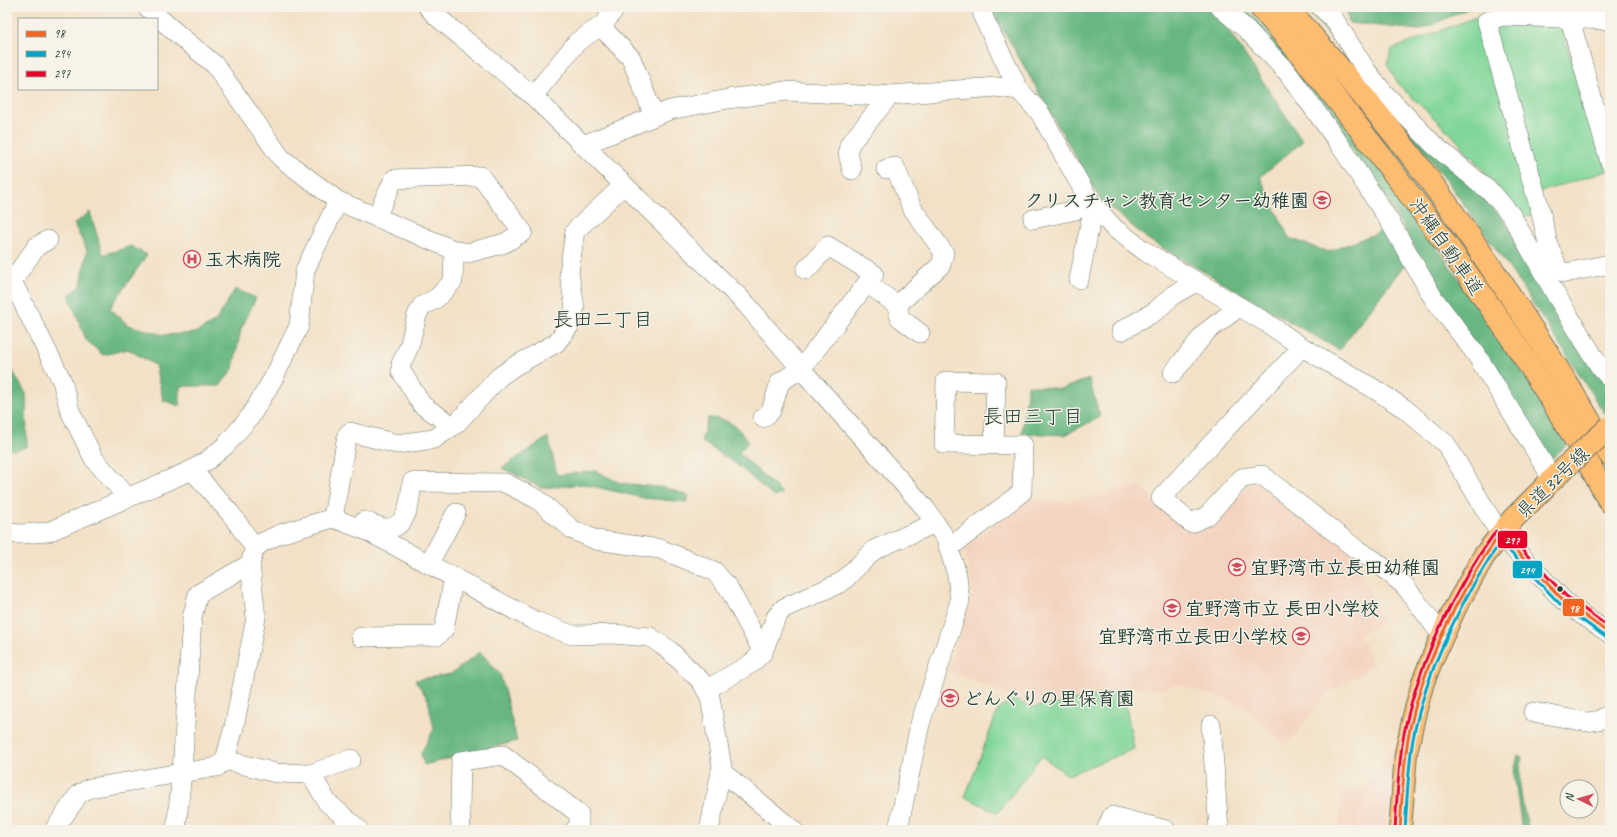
<svg xmlns="http://www.w3.org/2000/svg" width="1617" height="837" font-family="Caveat,'Klee One',sans-serif">
<style>
.built{fill:#f4d3c0}
.green{fill:#80d69a;stroke:#508a67}
.forest{fill:#68b782;stroke:#447a5b}
.lines{fill:none;stroke-linecap:round;stroke-linejoin:round}
.minor-casing{stroke:#697667;stroke-width:20}
.major-casing{stroke:#697667;stroke-width:24}
.highway-casing{stroke:#697667;stroke-width:24}
.minor{stroke:#fff;stroke-width:19}
.major{stroke:#febc70;stroke-width:22}
.highway{stroke:#febc70;stroke-width:22}
.major-bridge-casing{stroke:#697667;stroke-width:24;stroke-linecap:butt}
.major-bridge{stroke:#febc70;stroke-width:22}
.bus-1-casing{stroke:#f7f3e8;stroke-width:6}
.bus-2-casing{stroke:#f7f3e8;stroke-width:6}
.bus-3-casing{stroke:#f7f3e8;stroke-width:6}
.bus-1{stroke:#f26522;stroke-width:3}
.bus-2{stroke:#02a4c6;stroke-width:3}
.bus-3{stroke:#e4002b;stroke-width:3}
.bus-dot{fill:#1f3d34;stroke:#f7f3e8;stroke-width:1.5}
.labels{text-anchor:middle;stroke-width:3;stroke-linejoin:round;paint-order:stroke}
.poi-label{font-size:19px;font-weight:bold;fill:#1f3d34;stroke:#f7f3e8;text-anchor:start}
.street-label{font-size:19px;fill:#1f3d34;stroke:#f7f3e8}
.neighbourhood-label{font-size:20px;fill:#1f3d34;stroke:#f7f3e8}
.line-badge{stroke:#f7f3e8;stroke-width:1.5}
.badge-label{font-size:11px;text-anchor:middle;font-weight:bold;fill:#fff}
</style>
<rect width="100%" height="100%" fill="#f7f3e8"/>
<filter id="ink" filterUnits="userSpaceOnUse"><feTurbulence type="fractalNoise" baseFrequency=".025" numOctaves="2"/><feDisplacementMap in="SourceGraphic" scale="8" xChannelSelector="R" yChannelSelector="G"/><feConvolveMatrix kernelMatrix="1 2 1 2 8 2 1 2 1" color-interpolation-filters="sRGB"/></filter>
<filter id="wash" filterUnits="userSpaceOnUse"><feTurbulence type="fractalNoise" baseFrequency=".012" numOctaves="4" result="noise"/><feDisplacementMap in="SourceGraphic" scale="16" xChannelSelector="R" yChannelSelector="G"/><feGaussianBlur stdDeviation="0.9" result="paint"/><feColorMatrix in="noise" values="0 0 0 0 0 0 0 0 0 0 0 0 0 0 0 0 0 1.4 0 .05"/><feComposite in="paint" operator="in"/></filter>
<g filter="url(#wash)">
<rect width="100%" height="100%" fill="#f3e1c7"/>
<!-- built -->
<g class="built">
<polygon points="1264,480 1361,555 1359,567 1382,622 1359,635 1374,665 1327,694 1286,746 1243,705 1177,684 1161,689 1125,686 1060,702 1032,704 947,670 973,593 964,548 1026,498 1065,502 1140,485 1183,531 1210,525 1252,482"/>
<polygon points="1393,753 1395,756 1387,830 1338,830 1342,790 1360,791 1363,789"/>
</g>
<!-- green -->
<g class="green">
<polygon points="1479,16 1559,22 1607,171 1533,194 1536,215 1523,216 1452,135 1399,85 1387,64 1392,49"/>
<polygon points="1123,690 1134,749 1068,775 1041,756 998,813 965,797 998,710 1013,699 1031,707 1057,704"/>
</g>
<!-- forest -->
<g class="forest">
<polygon points="990,7 1206,7 1222,21 1303,141 1260,177 1289,238 1328,252 1382,231 1405,264 1339,350 1149,240 1100,199"/>
<polygon points="1232,7 1245,7 1332,105 1394,186 1505,345 1567,445 1550,460 1442,294 1385,197 1350,147"/>
<path d="M1305,7h11l189,215 105,164v22l-6,5c-45,-70 -89,-139 -138,-206 -50,-69 -106,-135 -161,-200z"/>
<polygon points="1346,7 1472,7 1420,30 1349,23"/>
<polygon points="90,212 103,255 131,246 147,255 110,308 128,325 164,335 195,333 216,321 235,289 256,298 241,329 233,369 220,386 180,386 180,406 163,400 155,365 128,349 103,355 86,340 69,295 81,286 87,250 74,224"/>
<polygon points="7,361 26,394 27,447 15,450 7,449"/>
<polygon points="1089,379 1100,417 1065,435 1022,433 1028,385 1061,389"/>
<path d="M708,418c22,1 28,6 40,24l-9,11 43,40 -8,4 -39,-34 -34,-22z"/>
<polygon points="548,437 557,475 596,471 620,483 667,488 689,496 687,502 643,498 583,484 542,488 502,468"/>
<polygon points="480,652 500,674 517,741 424,765 421,753 434,729 428,699 415,680 451,674"/>
<path d="M1518,755l4,2c-5,26 0,48 7,73h-7l-8,-57z"/>
</g>
</g>
<g filter="url(#ink)">
<g class="lines">
<!-- minor casing -->
<g class="minor-casing">
<g id="minor">
<polyline points="428,7 436,16 533,96 746,304 801,369 925,508 946,539 957,575 960,601 920,724 898,830"/>
<polyline points="616,7 604,24 606,32 631,58 654,116"/>
<polyline points="981,7 984,19 1019,90 1040,113 1089,200 1114,228 1146,252 1267,323 1302,347 1371,387 1405,409 1446,444 1500,534 1563,600 1585,617 1610,634"/>
<polyline points="1220,7 1247,30 1287,72 1338,142 1390,222 1434,299 1476,354 1546,468 1551,480"/>
<polyline points="1321,7 1334,19 1366,70 1384,93 1434,145 1493,194 1511,215 1556,295 1600,367 1610,378"/>
<polyline points="1570,19 1610,162"/>
<polyline points="1610,20 1503,16 1487,21 1541,213 1548,244 1558,269 1565,273 1610,264"/>
<polyline points="533,96 577,42 604,24"/>
<polyline points="583,145 670,110 728,99 786,91 877,96 997,87 1019,90"/>
<polyline points="886,169 895,167 912,208 944,253 941,265 897,305"/>
<polyline points="852,170 848,153 849,145 890,95"/>
<polyline points="338,201 454,250 453,281 437,298 422,306 417,315 409,347 401,364 401,371 422,405 453,426"/>
<polyline points="376,217 394,179 480,176 523,232 505,243 468,253 454,250"/>
<polyline points="1033,219 1076,210 1089,200"/>
<polyline points="48,240 37,246 12,281 62,381 70,411 94,459 128,498"/>
<polyline points="1079,279 1094,205"/>
<polyline points="867,283 897,305 900,318 920,333"/>
<polyline points="1121,331 1156,311 1173,295 1196,282"/>
<polyline points="1302,347 1161,498 1191,523 1207,516 1242,478 1262,475 1356,549 1374,560 1405,586 1443,637"/>
<polyline points="1173,373 1206,332 1239,307"/>
<polyline points="763,418 771,411 780,382 801,369 874,274 828,246 806,270"/>
<polyline points="192,470 231,514 255,548"/>
<polyline points="333,518 347,435 350,432 397,444 434,439 456,424 499,377 513,367 556,343 570,325 575,307 569,273 575,231 624,185"/>
<path d="M364,521c7,2 14,6 21,7 24,2 25,-30 27,-46l93,1 32,16 36,31 23,10 64,9 54,22 14,16 35,65"/>
<polyline points="7,533 20,534 48,532 192,470 208,460 226,445 250,417 273,379 299,326 305,270 338,201 281,158 215,65 174,31 147,7"/>
<polyline points="949,548 1022,492 1023,445 944,444 946,381 996,382 994,444"/>
<polyline points="429,563 456,513"/>
<polyline points="361,637 437,636 444,629 454,577"/>
<polyline points="706,690 752,663 763,652 776,617 784,608 842,582 874,550 935,523"/>
<polyline points="1533,712 1587,722 1599,720 1610,714"/>
<polyline points="1211,725 1219,830"/>
<polyline points="225,760 276,773 311,774 327,802 359,830"/>
<polyline points="721,771 793,830"/>
<polyline points="311,774 351,759"/>
<polyline points="54,830 79,794 90,788 217,767 225,760 234,727 256,618 250,564 255,548 263,542 280,534 333,518 367,531 535,621 572,635 613,634 650,637 668,649 701,681 710,697 722,767 709,830"/>
<polyline points="176,830 182,772 192,618 198,594 250,564"/>
<polyline points="461,830 460,808 461,761 503,755 579,814 579,825 575,830"/>
<polyline points="1106,830 1112,816 1166,830"/>
</g>
</g>
<!-- major casing -->
<g class="major-casing">
<polyline id="major" points="1400,830 1406,753 1414,716 1423,682 1433,657 1455,608 1484,556 1513,519 1561,471"/>
</g>
<!-- highway casing -->
<g class="highway-casing">
<g id="highway">
<path d="M1260,7c37,41 72,86 106,130 70,91 138,184 197,282 17,27 31,55 47,83"/>
<path d="M1287,7c49,57 99,114 144,175 64,88 124,179 179,273"/>
</g>
</g>
<!-- minor -->
<use href="#minor" class="minor"/>
<!-- major -->
<use href="#major" class="major"/>
<!-- highway -->
<use href="#highway" class="highway"/>
<!-- major-bridge casing -->
<g class="major-bridge-casing">
<polyline id="major-bridge" points="1561,471 1610,427"/>
</g>
<!-- major-bridge -->
<use href="#major-bridge" class="major-bridge"/>
<!-- bus-1 casing -->
<g class="bus-1-casing">
<g id="bus-1">
<polyline points="1500,534 1563,600 1610,634"/>
<path d="M1400,830c2,-31 3,-61 8,-91 12,-69 51,-148 92,-205"/>
</g>
</g>
<!-- bus-2 casing -->
<g class="bus-2-casing">
<g id="bus-2">
<polyline points="1496,537 1560,604 1607,638"/>
<path d="M1405,830c2,-30 3,-61 8,-91 13,-69 51,-146 91,-202"/>
</g>
</g>
<!-- bus-3 casing -->
<g class="bus-3-casing">
<g id="bus-3">
<polyline points="1504,531 1566,596 1610,628"/>
<path d="M1395,830c2,-31 3,-61 8,-91 12,-69 52,-152 93,-208"/>
</g>
</g>
<!-- bus-1 -->
<use href="#bus-1" class="bus-1"/>
<!-- bus-2 -->
<use href="#bus-2" class="bus-2"/>
<!-- bus-3 -->
<use href="#bus-3" class="bus-3"/>
</g>
</g>
<!-- icons -->
<defs>
<g id="school-ring" transform="scale(0.9)"><circle r="9.5" fill="#f7f3e8" stroke="#d1495b" stroke-width="1.5"/><path d="M0-5L7-2L0 1L-7-2ZM-4 1L0 2.5L4 1V4Q0 6-4 4Z" fill="#d1495b"/></g>
<g id="hospital-ring" transform="scale(0.9)"><circle r="9.5" fill="#f7f3e8" stroke="#d1495b" stroke-width="1.5"/><path d="M-5-5h3v3.5h4V-5h3V5h-3V1.5h-4V5h-3Z" fill="#d1495b"/></g>
</defs>
<g fill-rule="evenodd">
<use href="#school-ring" x="1322" y="200"/>
<use href="#hospital-ring" x="192" y="259"/>
<use href="#school-ring" x="1237" y="567"/>
<use href="#school-ring" x="1172" y="608"/>
<use href="#school-ring" x="1301" y="636"/>
<use href="#school-ring" x="950" y="698"/>
</g>
<!-- markers -->
<circle class="bus-dot" cx="1560" cy="589" r="3.5"/>
<g class="labels">
<!-- poi labels -->
<g class="poi-label">
<text x="1309" y="207" text-anchor="end">クリスチャン教育センター幼稚園</text>
<text x="205" y="266">玉木病院</text>
<text x="1250" y="574">宜野湾市立長田幼稚園</text>
<text x="1185" y="615">宜野湾市立 長田小学校</text>
<text x="1288" y="643" text-anchor="end">宜野湾市立長田小学校</text>
<text x="963" y="705">どんぐりの里保育園</text>
</g>
<!-- street labels -->
<g class="street-label">
<text transform="translate(1447 246) rotate(55)" y="7">沖縄自動車道</text>
<text transform="translate(1552 482) rotate(-44)" y="7">県道32号線</text>
</g>
<!-- neighbourhood labels -->
<g class="neighbourhood-label">
<text x="603" y="326">長田二丁目</text>
<text x="1033" y="423">長田三丁目</text>
</g>
</g>
<g class="line-badge">
<rect x="1497" y="530" width="31" height="19" rx="4" fill="#e4002b"/>
<rect x="1512" y="560" width="31" height="19" rx="4" fill="#02a4c6"/>
<rect x="1562" y="598" width="23" height="19" rx="4" fill="#f26522"/>
</g>
<g class="badge-label">
<text x="1512" y="544">297</text>
<text x="1527" y="574">294</text>
<text x="1574" y="612">98</text>
</g>
<!-- margin -->
<rect width="1617" height="837" fill="none" stroke="#f7f3e8" stroke-width="24"/>
<!-- legend -->
<rect x="18" y="18" width="140" height="72" fill="#f7f3e8" stroke="#a1aaa0"/>
<rect x="26" y="31" width="20" height="6" fill="#f26522" stroke="#a1aaa0"/>
<text x="54" y="38" font-size="12" fill="#1f3d34">98</text>
<rect x="26" y="51" width="20" height="6" fill="#02a4c6" stroke="#a1aaa0"/>
<text x="54" y="58" font-size="12" fill="#1f3d34">294</text>
<rect x="26" y="71" width="20" height="6" fill="#e4002b" stroke="#a1aaa0"/>
<text x="54" y="78" font-size="12" fill="#1f3d34">297</text>
<!-- north arrow -->
<g transform="translate(1579 799) rotate(275)"><circle r="19" fill="#f7f3e8" stroke="#a1aaa0"/>
<path d="M0-3L7 15L0 10L-7 15Z" fill="#d1495b"/>
<text y="-6" font-size="11" font-weight="bold" text-anchor="middle" fill="#1f3d34">N</text>
</g>
</svg>
